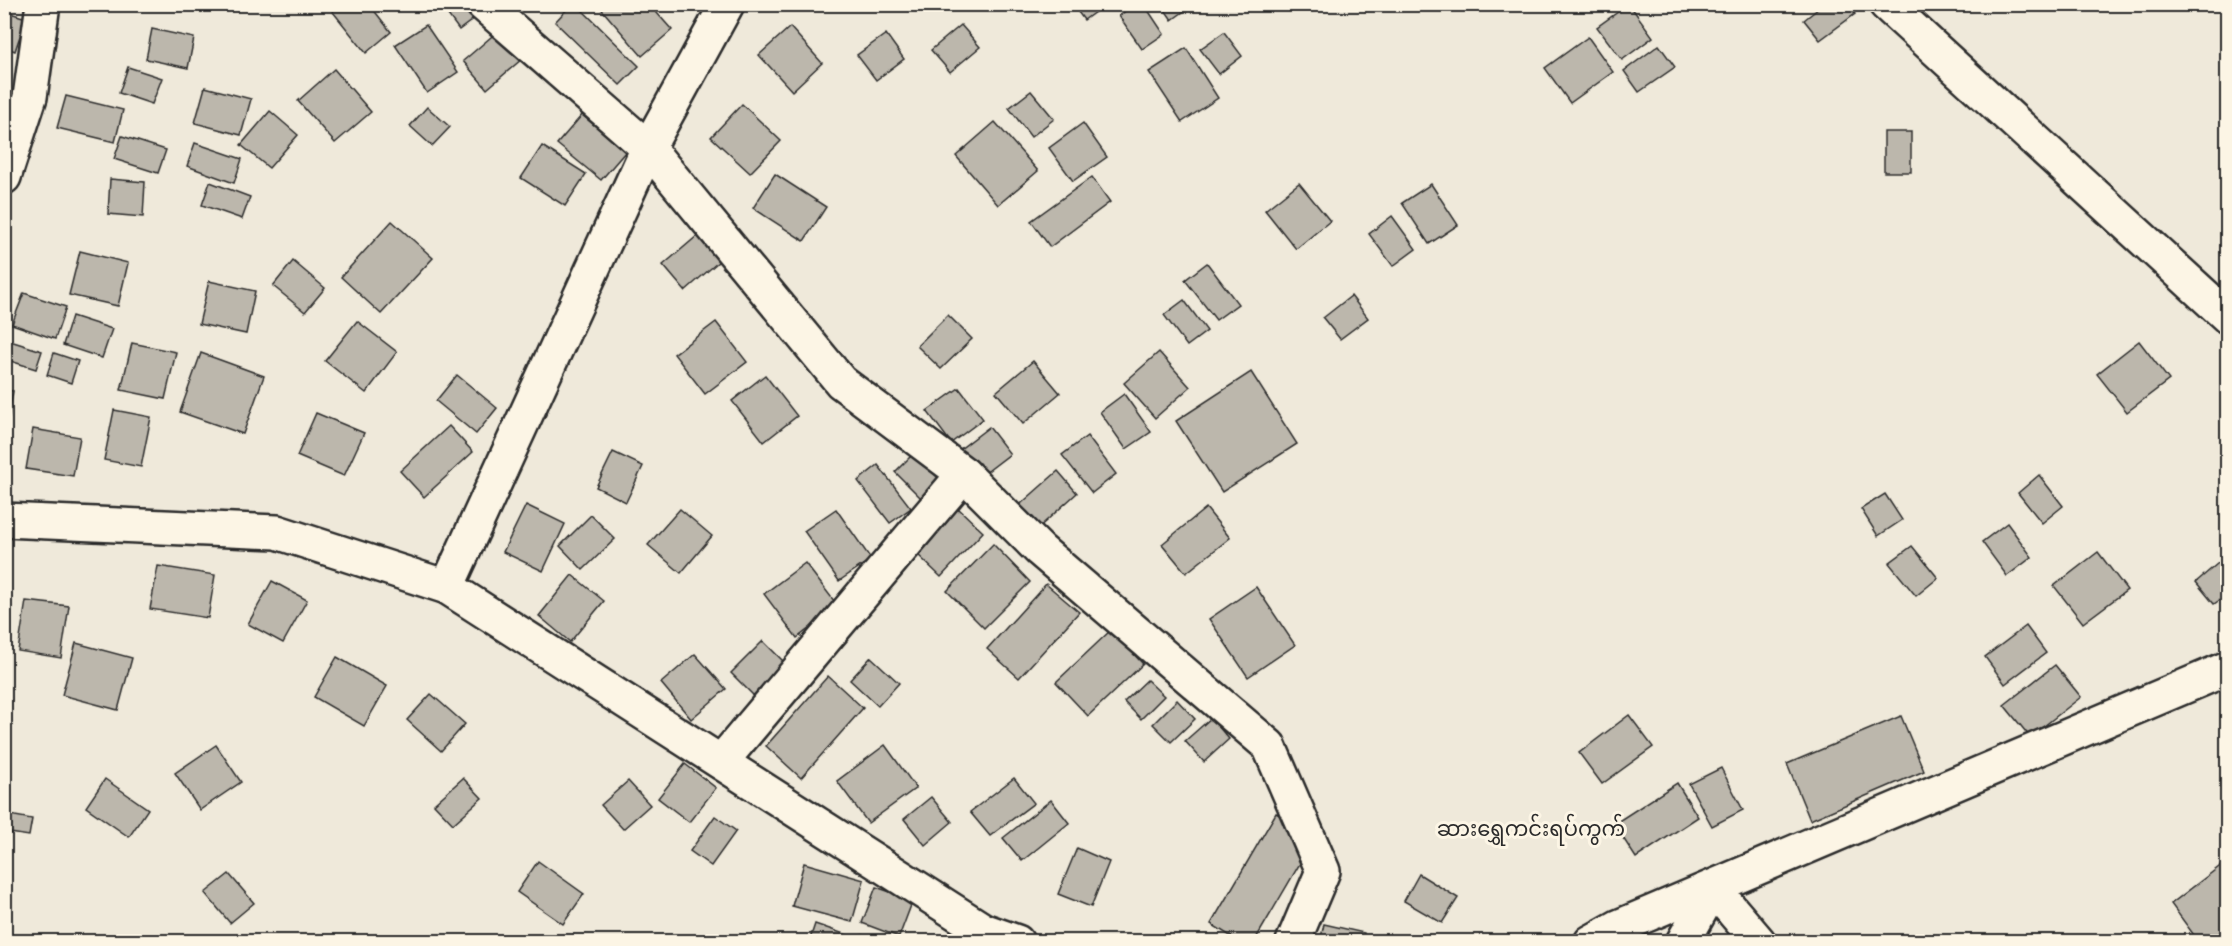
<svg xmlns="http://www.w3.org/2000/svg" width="2232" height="946" font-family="Mali,'Noto Sans Myanmar',sans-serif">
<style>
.building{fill:#bcb7ac;stroke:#2b2b2b;stroke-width:1.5}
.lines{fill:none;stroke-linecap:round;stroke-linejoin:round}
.minor-casing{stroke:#2b2b2b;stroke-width:38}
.minor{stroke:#fcf5e5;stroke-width:33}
.labels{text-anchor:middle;stroke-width:6;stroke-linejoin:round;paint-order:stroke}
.quarter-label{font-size:21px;fill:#2b2b2b;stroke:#fcf5e5}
</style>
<rect width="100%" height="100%" fill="#efe9da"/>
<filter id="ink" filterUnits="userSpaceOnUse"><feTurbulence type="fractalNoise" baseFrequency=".0167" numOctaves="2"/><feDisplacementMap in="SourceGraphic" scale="12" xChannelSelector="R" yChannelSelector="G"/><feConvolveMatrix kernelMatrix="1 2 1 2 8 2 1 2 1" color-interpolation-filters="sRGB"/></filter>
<g filter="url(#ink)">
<!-- building -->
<g class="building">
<polygon points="331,4 369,4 391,32 366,53 329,7"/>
<polygon points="440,4 477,4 483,12 459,30"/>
<polygon points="572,4 576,4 639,66 620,85 555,22"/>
<polygon points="597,4 649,4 672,30 642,56"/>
<polygon points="1072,4 1106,4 1084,20"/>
<polygon points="1135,4 1144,4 1164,34 1142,49 1119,16"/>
<polygon points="1161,4 1194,4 1172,20"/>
<polygon points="1629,4 1653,37 1622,60 1597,27"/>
<polygon points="1824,4 1848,4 1855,14 1820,40 1804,20"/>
<polygon points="4,11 26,18 15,51 4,47"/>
<polygon points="426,25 458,72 427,93 395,45"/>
<polygon points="961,25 980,47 950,72 931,50"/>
<polygon points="790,27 822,63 792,91 759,55"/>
<polygon points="152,29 194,38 188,68 146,59"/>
<polygon points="498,31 522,59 487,89 463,61"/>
<polygon points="1224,32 1242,56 1219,74 1200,49"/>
<polygon points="886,34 904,59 876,80 857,55"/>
<polygon points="1588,37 1613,72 1570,103 1545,68"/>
<polygon points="1659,45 1675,67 1639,92 1624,71"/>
<polygon points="1186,48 1218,98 1182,122 1149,72"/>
<polygon points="128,67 162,78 152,104 119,93"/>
<polygon points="334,69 371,112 335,143 298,101"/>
<polygon points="205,87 251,99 241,135 195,123"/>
<polygon points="1031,91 1054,119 1031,137 1009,108"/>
<polygon points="66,96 123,110 115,142 57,128"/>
<polygon points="742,104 781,141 750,173 711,137"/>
<polygon points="427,107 450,127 432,146 410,126"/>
<polygon points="270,111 298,135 269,168 241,145"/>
<polygon points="582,115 626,151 601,180 557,144"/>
<polygon points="995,122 1038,171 998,205 956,156"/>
<polygon points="1083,123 1107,157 1073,181 1049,148"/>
<rect x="1884" y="132" width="27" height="40"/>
<polygon points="122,136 166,150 158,173 114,159"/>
<polygon points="195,143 242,159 234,183 187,166"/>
<polygon points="542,146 586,174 565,206 521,178"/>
<polygon points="775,174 826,207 804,241 753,208"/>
<polygon points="1092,177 1110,202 1050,247 1031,221"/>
<polygon points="110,179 145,182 143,217 108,214"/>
<polygon points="210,182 250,197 242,219 202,205"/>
<polygon points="1299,183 1330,221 1296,249 1265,210"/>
<polygon points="1431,184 1458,225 1429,244 1402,203"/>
<polygon points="1392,216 1416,249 1393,266 1369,234"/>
<polygon points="392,221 433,258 381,314 341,277"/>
<polygon points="704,230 726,255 685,291 663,265"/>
<polygon points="80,251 128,263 118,306 69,295"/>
<polygon points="293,261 325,288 305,312 273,286"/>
<polygon points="1207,263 1238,304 1216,320 1185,280"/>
<polygon points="209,281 255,291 246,334 199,324"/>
<polygon points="24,293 66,307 55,339 12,324"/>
<polygon points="1351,296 1368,318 1340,339 1323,318"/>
<polygon points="1184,300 1207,331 1187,346 1164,315"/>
<polygon points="948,315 972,339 941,369 917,346"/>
<polygon points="72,316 112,329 102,358 63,345"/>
<polygon points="357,321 397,352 366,393 325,361"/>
<polygon points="716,322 747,362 705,394 674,354"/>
<polygon points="7,340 42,351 36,369 4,359"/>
<polygon points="2139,341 2169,380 2127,412 2097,374"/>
<polygon points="132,343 176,352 165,399 121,390"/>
<polygon points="1159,352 1190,387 1155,418 1124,383"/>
<polygon points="54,353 78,361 71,383 47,375"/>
<polygon points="201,353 264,376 243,434 180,412"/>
<polygon points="1033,361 1060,393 1023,424 996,392"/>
<polygon points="1251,372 1297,444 1222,492 1176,421"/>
<polygon points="457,375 497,408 476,434 436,401"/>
<polygon points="765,375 797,416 764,442 732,401"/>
<polygon points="959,388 983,419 951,443 927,411"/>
<polygon points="4,390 13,391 4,443"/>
<polygon points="1124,394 1151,432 1126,449 1100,412"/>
<polygon points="114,410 151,417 141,467 104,460"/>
<polygon points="316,413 364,433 344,476 297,456"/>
<polygon points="449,426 473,452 424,497 400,471"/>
<polygon points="989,427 1010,454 980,477 959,450"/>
<polygon points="33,429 80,437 73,476 26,469"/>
<polygon points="1087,436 1116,474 1092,493 1062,455"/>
<polygon points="613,452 643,466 626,502 596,487"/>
<polygon points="914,453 944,484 925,502 895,472"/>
<polygon points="878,465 911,508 890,523 858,481"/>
<polygon points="1058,471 1077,493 1035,531 1015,509"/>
<polygon points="2039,475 2063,506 2042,523 2018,493"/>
<polygon points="1885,494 1902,520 1878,536 1861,509"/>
<polygon points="526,505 565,524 543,571 503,552"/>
<polygon points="958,508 983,532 941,577 915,552"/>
<polygon points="1206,508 1230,538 1186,573 1162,544"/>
<polygon points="680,509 712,536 681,573 648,545"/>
<polygon points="836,509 871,559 839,581 804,531"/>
<polygon points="591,515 615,539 583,570 560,546"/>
<polygon points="2007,523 2032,557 2007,576 1982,542"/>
<polygon points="993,544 1030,582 984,628 947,591"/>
<polygon points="1912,546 1938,578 1916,596 1889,563"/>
<polygon points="2098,552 2127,590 2083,623 2054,586"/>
<polygon points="2224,558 2228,563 2228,594 2214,604 2196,582"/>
<polygon points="805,563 838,606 797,638 764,594"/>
<polygon points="158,566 215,575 208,618 150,609"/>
<polygon points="572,575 604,601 570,642 539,616"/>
<polygon points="272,581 307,600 283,643 248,624"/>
<polygon points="1046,584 1079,612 1019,678 987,649"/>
<polygon points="1256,587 1295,645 1248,677 1209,619"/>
<polygon points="26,601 69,606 61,658 18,651"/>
<polygon points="2026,626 2046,653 2005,684 1985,657"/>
<polygon points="1111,630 1143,664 1088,716 1056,682"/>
<polygon points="763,641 789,667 756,698 731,673"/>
<polygon points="76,643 132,658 118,710 62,695"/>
<polygon points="695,654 726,689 691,719 661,683"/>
<polygon points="337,657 387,686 364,726 314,697"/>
<polygon points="871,657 899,683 878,706 850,680"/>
<polygon points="2055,665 2081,697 2030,737 2004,705"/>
<polygon points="828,676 863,708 801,778 766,746"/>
<polygon points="1147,680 1164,696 1141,719 1124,702"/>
<polygon points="431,694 465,724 441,751 407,720"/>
<polygon points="1177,700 1195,719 1171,742 1153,724"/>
<polygon points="1629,715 1653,747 1602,784 1579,753"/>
<polygon points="1901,716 1924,771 1810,820 1787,764"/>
<polygon points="1211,718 1229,739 1204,762 1185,741"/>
<polygon points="216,745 241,782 200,810 175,773"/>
<polygon points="885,745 916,788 868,823 837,781"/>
<polygon points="685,764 716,788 689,822 658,798"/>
<polygon points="1721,768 1743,810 1712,826 1689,784"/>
<polygon points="463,778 482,798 453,824 434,804"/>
<polygon points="1014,778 1034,803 990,836 970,812"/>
<polygon points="105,779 148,809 129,837 86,807"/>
<polygon points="628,781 650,805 623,829 601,805"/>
<polygon points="1677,783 1698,817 1636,858 1614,824"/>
<polygon points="931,797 952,822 925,845 904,819"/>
<polygon points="1051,800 1069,823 1022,861 1003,838"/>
<polygon points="1276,813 1316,836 1254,942 1240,942 1211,924"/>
<polygon points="4,814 32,819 29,836 4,832"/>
<polygon points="715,816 736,831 711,866 690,851"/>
<polygon points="1077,848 1109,862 1091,907 1058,894"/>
<polygon points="538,861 584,894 563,924 517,892"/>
<polygon points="804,863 864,880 852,922 792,906"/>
<polygon points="2223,864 2228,870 2228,931 2214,942 2199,942 2171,904"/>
<polygon points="229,874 254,903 230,923 205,893"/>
<polygon points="1419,874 1458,898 1442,923 1404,901"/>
<polygon points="876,887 913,900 899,937 862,923"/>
<polygon points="815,924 847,935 845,942 809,942"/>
<polygon points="1324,924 1364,933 1362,942 1320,942"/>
<polygon points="862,935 873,942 858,942"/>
</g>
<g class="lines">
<!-- minor casing -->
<g class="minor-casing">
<g id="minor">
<polyline points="483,4 648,148 841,382 964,474 1040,550 1269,746 1323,871 1293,942"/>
<polyline points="1886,4 2228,317"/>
<polyline points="4,177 30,97 43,4"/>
<polyline points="4,520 277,532 447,587 648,148 727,4"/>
<polyline points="447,587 983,930 1017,942"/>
<polyline points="721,762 964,474"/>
<polyline points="1591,942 1618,927 2228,668"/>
<polyline points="1683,942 1713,888 1759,942"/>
</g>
</g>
<!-- minor -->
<use href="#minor" class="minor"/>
</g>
</g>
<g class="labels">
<!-- quarter labels -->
<g class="quarter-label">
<text x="1531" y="836">ဆားရွှေကင်းရပ်ကွက်</text>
</g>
</g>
<!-- margin -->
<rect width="2232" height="946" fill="none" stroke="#fcf5e5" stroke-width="24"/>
<rect x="12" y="12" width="2208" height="922" fill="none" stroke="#2b2b2b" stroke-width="2" filter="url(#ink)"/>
</svg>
